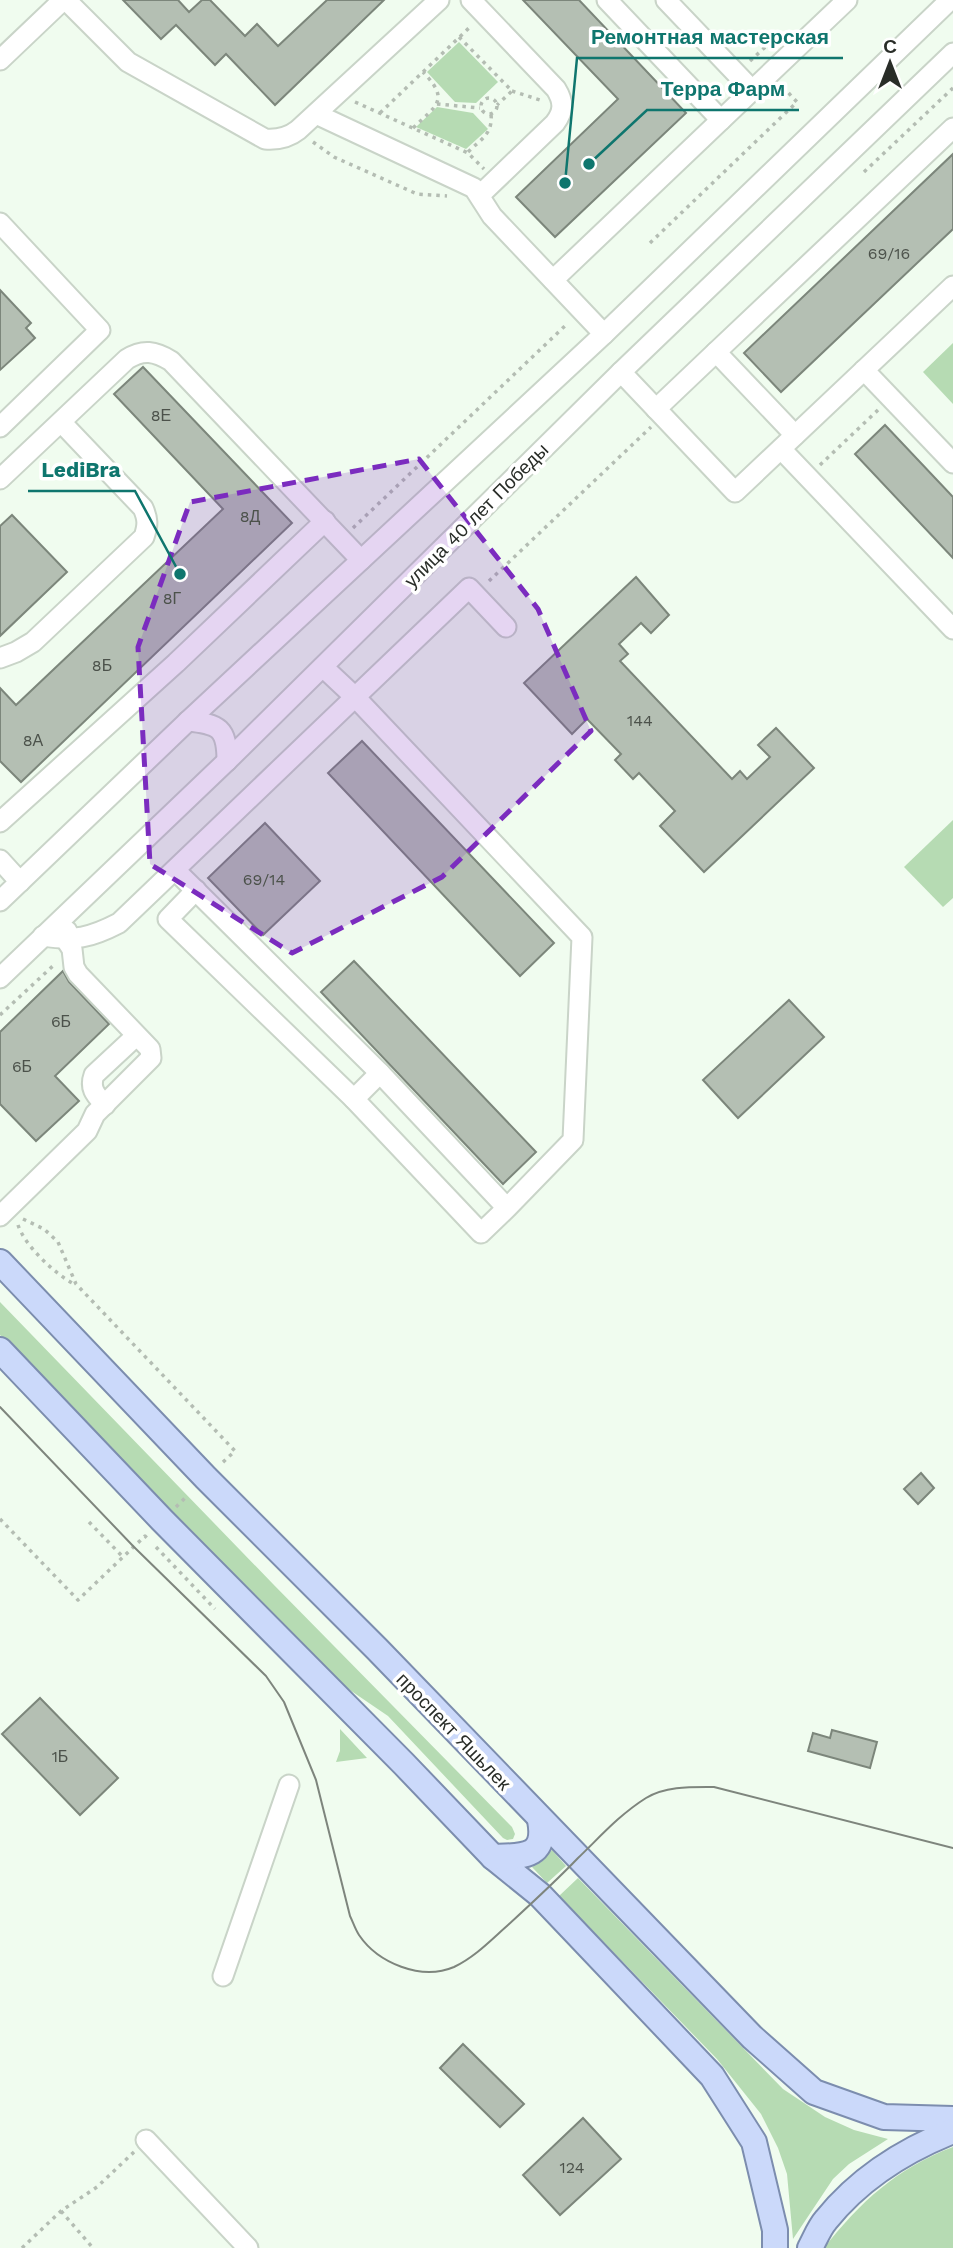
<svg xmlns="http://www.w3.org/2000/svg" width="953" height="2248" font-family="'Work Sans',sans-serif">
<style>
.green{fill:#b6dbb3}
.building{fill:#b4bfb3;stroke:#7c867b;stroke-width:2}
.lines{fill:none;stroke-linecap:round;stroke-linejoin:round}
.minor-casing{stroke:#c9d4c8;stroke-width:23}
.major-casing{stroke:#7c8dae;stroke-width:28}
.path{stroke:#b4bdb3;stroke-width:3.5;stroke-dasharray:3.5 5;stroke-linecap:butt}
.minor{stroke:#fff;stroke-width:19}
.major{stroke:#cbd9fa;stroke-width:24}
.tram{stroke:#7e857d;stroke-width:2}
.marked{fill:#7b2cbf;fill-opacity:0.2;stroke:#7b2cbf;stroke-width:5;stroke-dasharray:14 9;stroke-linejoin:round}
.labels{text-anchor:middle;stroke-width:7;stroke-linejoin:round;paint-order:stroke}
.number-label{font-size:16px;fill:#4c524b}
.street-label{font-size:19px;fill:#292d28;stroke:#fff}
.leader{fill:none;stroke:#0f766e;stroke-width:2.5}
.callout-dot{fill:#0f766e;stroke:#fff;stroke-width:2.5}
.callout-label{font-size:21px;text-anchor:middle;font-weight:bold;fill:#0f766e;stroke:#fff;stroke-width:7;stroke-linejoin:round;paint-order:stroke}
</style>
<rect width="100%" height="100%" fill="#f0fcef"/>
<!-- green -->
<g class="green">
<polygon points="459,42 498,82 476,103 455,102 427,72"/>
<polygon points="437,107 473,113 488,129 466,149 416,127"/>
<polygon points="953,343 953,404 923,372"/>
<polygon points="953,820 953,898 943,907 904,867"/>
<polygon points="0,1302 273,1584 512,1827 515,1834 513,1839 507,1840 503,1838 388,1716 341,1684 0,1335"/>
<polygon points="340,1729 367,1758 336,1762 340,1751"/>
<polygon points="552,1850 566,1866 547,1883 532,1867 541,1862"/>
<polygon points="578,1878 783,2089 825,2117 854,2130 888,2139 849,2164 833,2179 793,2239 787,2174 778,2148 761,2114 717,2059 559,1896"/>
<path d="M953,2147v101h-129c36,-46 73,-80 129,-101z"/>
</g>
<!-- building -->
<g class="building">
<polygon points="123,0 178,0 189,12 202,0 210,0 245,36 257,24 278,46 327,0 384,0 275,105 226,54 215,65 176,25 161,39"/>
<polygon points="523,0 579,0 686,113 555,237 516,197 618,99"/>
<polygon points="953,154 953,229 781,392 744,353"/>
<polygon points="0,290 31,323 26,328 35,338 0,370"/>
<polygon points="143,367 292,523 21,782 0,761 0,688 16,705 223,509 114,394"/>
<polygon points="885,425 953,497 953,558 855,454"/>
<polygon points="12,515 67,572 0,636 0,526"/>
<polygon points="636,577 669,615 651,633 641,623 619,644 628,654 620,661 732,779 740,771 747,779 770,757 758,745 776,728 814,768 704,872 660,826 675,811 639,773 633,779 615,760 621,754 587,719 572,734 524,683"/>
<polygon points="362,741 554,943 520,976 328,773"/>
<polygon points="265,823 320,881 263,935 208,878"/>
<polygon points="354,961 536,1152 503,1184 321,992"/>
<polygon points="63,971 69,982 109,1024 55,1076 79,1101 36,1141 0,1104 0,1032"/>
<polygon points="789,1000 824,1037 738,1118 703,1080"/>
<polygon points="921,1473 934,1488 918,1504 904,1489"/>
<polygon points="40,1698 118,1778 80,1815 2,1734"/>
<polygon points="832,1730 877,1742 870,1768 808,1751 813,1733 830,1738"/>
<polygon points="463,2044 524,2104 500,2127 440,2068"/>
<polygon points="583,2118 621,2159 560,2215 523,2175"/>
</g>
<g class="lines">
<!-- minor casing -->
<g class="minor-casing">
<g id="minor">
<path d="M66,0l62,62 137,77c13,1 23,-1 33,-9l141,-130"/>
<path d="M471,0l85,89c8,13 8,22 -1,34l-75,72"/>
<polyline points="607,0 721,120"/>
<polyline points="666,0 752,90"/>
<polyline points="0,60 63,0"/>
<polyline points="316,114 474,188 492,216 604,334"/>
<polyline points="0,223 100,330 0,427"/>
<polyline points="553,280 847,0"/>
<polyline points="864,370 953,463"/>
<polyline points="621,372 735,492 953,286"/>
<polyline points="656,409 716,352"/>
<polyline points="795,435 716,352 953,128"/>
<polyline points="781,449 953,629"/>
<path d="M0,479l127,-120c16,-10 28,-8 44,2l190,199"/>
<path d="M0,658l16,-6 17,-10 111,-105c4,-12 4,-18 -1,-29l-82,-86"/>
<polyline points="323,667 356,698 582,937 573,1140 507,1208 380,1073 354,1099 481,1233 507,1208"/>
<path d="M188,721c31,3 39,7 39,40"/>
<polyline points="0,822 176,663 325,521"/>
<polyline points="0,860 20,882"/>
<polyline points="175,870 380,1073"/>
<polyline points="196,890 168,919 354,1099"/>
<polyline points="0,901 188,721 604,334 950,0"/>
<path d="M43,936c32,5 47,2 76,-13l350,-335 37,39"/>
<polyline points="0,978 227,761 621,372 953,53"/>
<path d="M105,1105c-9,-10 -16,-16 -11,-30l42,-39"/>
<polyline points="0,1216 87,1131 95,1114 151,1058 150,1049 78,974 74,967 72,949 66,940 67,931"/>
<polyline points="223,1976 289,1785"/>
<polyline points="146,2140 248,2248"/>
</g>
</g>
<!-- major casing -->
<g class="major-casing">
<g id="major">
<polyline points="0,1262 206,1478 377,1649 752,2037 814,2092 884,2117 953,2119"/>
<polyline points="0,1350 162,1520 404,1764 493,1857 540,1895 712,2076 754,2142 775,2230 775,2248"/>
<path d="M493,1857c30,-1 54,1 47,-37"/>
<path d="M810,2248c5,-9 9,-20 16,-28 33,-41 79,-70 127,-89"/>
</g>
</g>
<!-- path -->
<g class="path">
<polyline points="459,37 512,91 497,105"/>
<polyline points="750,61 774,39"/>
<polyline points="512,91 540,100"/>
<circle cx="489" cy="106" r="8"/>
<polyline points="355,102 468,153 484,169"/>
<polyline points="437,104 480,108"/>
<polyline points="380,113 470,27"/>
<path d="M413,128c24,-23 37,-28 10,-56"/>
<polyline points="313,142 334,157 417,194 447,196"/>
<path d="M468,152c13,-13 25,-18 23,-38"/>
<polyline points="864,172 953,88"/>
<polyline points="650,243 797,102 782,86"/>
<polyline points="820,465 878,410"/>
<polyline points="353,528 568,323"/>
<polyline points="489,581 651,427"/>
<polyline points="0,1015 55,964"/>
<polyline points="23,1219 44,1229 58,1242 76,1284 235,1451 222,1463"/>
<path d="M18,1225c7,21 37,49 56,59"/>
<polyline points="176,1507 187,1496"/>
<polyline points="0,1519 78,1600 145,1536 148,1539"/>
<polyline points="89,1522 123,1557"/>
<polyline points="156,1547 215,1609"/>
<polyline points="61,2211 93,2248"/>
<polyline points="22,2248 61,2211 97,2187 134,2152"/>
</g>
<!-- minor -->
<use href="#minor" class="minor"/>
<!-- major -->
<use href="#major" class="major"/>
<!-- tram -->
<path class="tram" d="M0,1407l134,140 132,129 18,26 32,78 34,136c3,6 5,13 9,19 19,28 62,46 95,32 21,-10 37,-27 54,-42 24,-22 48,-44 70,-67 22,-21 41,-43 68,-60 20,-12 45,-11 68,-11l239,61"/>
</g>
<!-- marked area -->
<path class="marked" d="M419,459l119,150 53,122 -149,146 -150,76 -142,-89 -12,-217 52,-145z"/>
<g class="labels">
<!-- number labels -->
<g class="number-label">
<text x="889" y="259">69/16</text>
<text x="161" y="421">8Е</text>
<text x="250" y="522">8Д</text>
<text x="172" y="604">8Г</text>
<text x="102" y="671">8Б</text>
<text x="640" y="726">144</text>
<text x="33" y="746">8А</text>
<text x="264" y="885">69/14</text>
<text x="61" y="1027">6Б</text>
<text x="22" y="1072">6Б</text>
<text x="60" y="1762">1Б</text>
<text x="572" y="2173">124</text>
</g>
<!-- street labels -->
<g class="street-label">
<text transform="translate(476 515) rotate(-45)" y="7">улица 40 лет Победы</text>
<text transform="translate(454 1731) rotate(46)" y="7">проспект Яшьлек</text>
</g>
</g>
<!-- callouts -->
<path class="leader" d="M565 183L577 58H843M589 164L647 110H799M180 574L135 491H28"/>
<g class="callout-dot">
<circle cx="565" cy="183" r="7"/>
<circle cx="589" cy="164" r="7"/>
<circle cx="180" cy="574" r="7"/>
</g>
<g class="callout-label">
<text x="710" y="44">Ремонтная мастерская</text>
<text x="723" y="96">Терра Фарм</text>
<text x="81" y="477">LediBra</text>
</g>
<!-- north arrow -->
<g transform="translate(890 63)" stroke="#ffffff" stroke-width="5" paint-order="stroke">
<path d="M0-5L12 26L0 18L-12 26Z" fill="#292d28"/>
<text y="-10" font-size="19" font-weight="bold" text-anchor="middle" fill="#292d28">С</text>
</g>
</svg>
